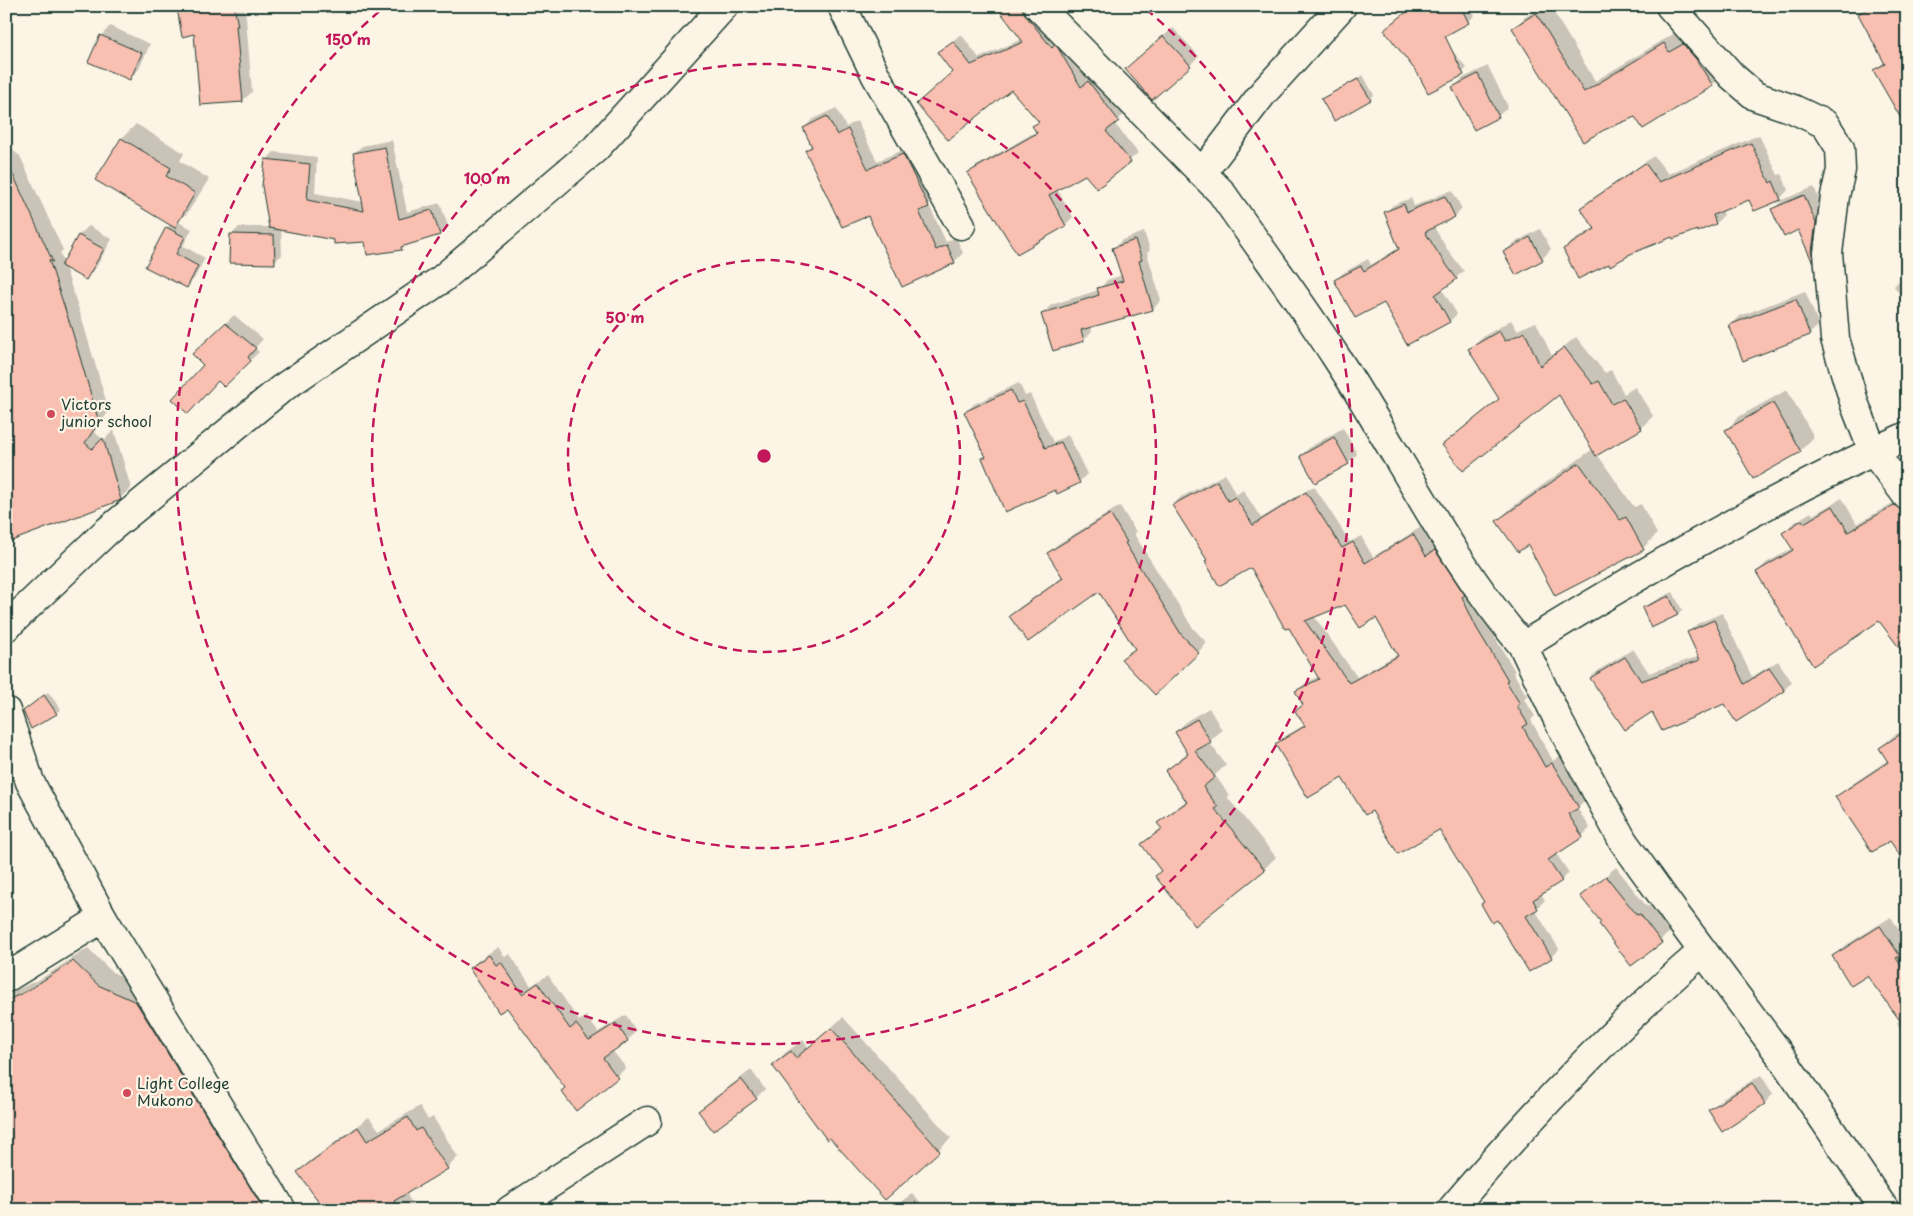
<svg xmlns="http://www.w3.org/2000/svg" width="1913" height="1216" font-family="'Playpen Sans',sans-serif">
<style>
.shadow{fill:#0003;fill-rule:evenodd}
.building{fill:#f9bfb0;stroke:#1f3d34;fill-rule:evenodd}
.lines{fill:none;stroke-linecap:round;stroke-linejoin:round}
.street-casing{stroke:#1f3d34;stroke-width:31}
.street{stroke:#fcf5e5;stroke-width:28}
.ring{fill:none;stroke:#c2185b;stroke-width:2.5;stroke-dasharray:9 6}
.poi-dot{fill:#d1495b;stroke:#fcf5e5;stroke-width:2}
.labels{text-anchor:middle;stroke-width:4.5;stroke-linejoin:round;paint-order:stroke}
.poi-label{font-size:15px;fill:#1f3d34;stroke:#fcf5e5;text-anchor:start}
.centre{fill:#c2185b;stroke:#fcf5e5;stroke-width:2.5}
.ring-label{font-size:15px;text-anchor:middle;font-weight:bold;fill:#c2185b;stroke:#fcf5e5;stroke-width:4.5;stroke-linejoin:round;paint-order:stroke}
</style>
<rect width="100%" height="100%" fill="#fcf5e5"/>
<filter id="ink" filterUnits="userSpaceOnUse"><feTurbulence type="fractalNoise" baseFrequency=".02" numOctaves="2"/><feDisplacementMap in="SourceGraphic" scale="10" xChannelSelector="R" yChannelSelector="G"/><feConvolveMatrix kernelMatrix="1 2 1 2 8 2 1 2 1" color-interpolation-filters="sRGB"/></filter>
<g filter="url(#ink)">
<!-- shadow -->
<g class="shadow">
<polygon points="181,6 245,6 252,92 242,101 178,9"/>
<polygon points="997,6 1032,6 1065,41 1089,80 1096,75 1126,113 1114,123 1138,153 1097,187 1085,173 1057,189 1073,217 1065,225 1017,252 969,174 976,166 1037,131 1034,126 1040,121 1012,88 953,72 939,52 961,34 979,58 1022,39"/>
<polygon points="1413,6 1467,68 1458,77 1385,30"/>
<polygon points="1434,6 1470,6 1475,15 1468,22 1448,33"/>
<polygon points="1542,6 1550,6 1595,81 1675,33 1681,42 1695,34 1724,74 1712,85 1603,129 1514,28 1525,17"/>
<polygon points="1864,6 1907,6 1907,123 1875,70 1885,61 1860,14 1865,9"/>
<polygon points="110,26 150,44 139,69 130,79 101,36"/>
<polygon points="1173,28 1199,56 1190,65 1136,60"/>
<polygon points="1488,66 1508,107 1498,116 1454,87 1463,78"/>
<polygon points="1363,75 1374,95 1370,99 1323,100 1327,95"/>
<polygon points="836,108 846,127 857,121 877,161 912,146 937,197 929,205 946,242 956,237 963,253 954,262 869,214 807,150 812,144 804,128 813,119"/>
<polygon points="136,124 184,153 180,161 209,179 188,212 178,222 192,229 183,246 205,258 194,279 186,286 167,228 171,224 97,179 122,138"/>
<polygon points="1759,135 1778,175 1782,174 1788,190 1780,199 1749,198 1722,210 1724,215 1716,223 1698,230 1697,229 1673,236 1564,249 1573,241 1595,227 1582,208 1590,200 1654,156 1668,174"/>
<polygon points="392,140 407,212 440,203 448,226 440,234 405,245 401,248 366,240 335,239 281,229 282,255 274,262 231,235 239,227 270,227 266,160 274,152 317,157 315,193 363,202 354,153 362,146"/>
<polygon points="6,145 20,156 63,250 60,253 64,263 79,235 89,226 112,239 95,269 86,278 65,267 81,316 109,411 94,432 104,440 114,430 131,488 120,498 6,541"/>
<polygon points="1814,187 1825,213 1822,252 1813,260 1799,229 1773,210 1782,200"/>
<polygon points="1452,190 1462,209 1455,216 1434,227 1447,249 1464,271 1442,289 1457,314 1450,321 1408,344 1384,301 1336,280 1343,273 1368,259 1371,265 1400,247 1386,212 1393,205 1411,198 1414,206"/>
<polygon points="1540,229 1551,249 1542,259 1505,252 1514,243"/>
<polygon points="1144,232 1150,250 1147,253 1161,300 1153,309 1091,326 1092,331 1084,340 1054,350 1042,314 1051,305 1099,290 1107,280 1123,275 1114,248 1122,240"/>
<polygon points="1907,273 1907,304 1906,304 1894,286"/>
<polygon points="1805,291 1819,325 1809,334 1731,325 1740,316"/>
<polygon points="234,315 263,339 255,348 259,352 224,385 194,354"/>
<polygon points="1511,320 1517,330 1536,322 1552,356 1576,337 1605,373 1611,370 1624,394 1635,387 1653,416 1641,428 1597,454 1634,507 1641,504 1657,534 1643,548 1528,543 1498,521 1512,507 1593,449 1559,393 1443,445 1455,434 1500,398 1470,349 1481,338"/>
<polygon points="1019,383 1025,396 1030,394 1053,442 1068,435 1087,474 1079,482 1056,489 983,458 987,455 966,412 974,404"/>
<polygon points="1787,390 1814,437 1800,451 1726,430 1740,416"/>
<polygon points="1343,428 1357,454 1348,463 1301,456 1310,447"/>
<path d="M1225,474l11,21 7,-5 18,28 53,-32 36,56 11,-6 12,21 48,-30 13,22 9,-5 26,45 15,30 31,52 -2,1 14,24 -3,3 11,17 -4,4 22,41 7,-5 26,43 -9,9 13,20 -8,8 -26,17 13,20 -8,7 -20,14 4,6 -10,10 24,39 -8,8 -21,13 -91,-142 -67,-19 -30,-33 -65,-32 7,-7 22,-13 -10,-13 8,-8 -7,-12 7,-7 15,-8 -67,-109 -44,-7 -35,-55 8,-8zM1346,604l30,13 22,37 -41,23 -43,-61z"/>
<polygon points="1903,497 1907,499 1907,655 1880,620 1757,572 1766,563 1793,548 1783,533 1792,524 1811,512 1813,515 1842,498 1857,524"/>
<polygon points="1120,506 1136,532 1134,534 1193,628 1207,643 1198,652 1122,659 1136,647 1100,590 1011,616 1020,607 1063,577 1048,553 1058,544"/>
<polygon points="1673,592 1682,610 1678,614 1643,609 1648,604"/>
<polygon points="1722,613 1752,677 1778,661 1792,682 1784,690 1725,702 1653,710 1591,678 1599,670 1633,649 1649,673 1700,656 1689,632 1697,624"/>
<polygon points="1907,687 1907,703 1900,694"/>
<polygon points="48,692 61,709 56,713 29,707"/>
<polygon points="1209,708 1222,730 1209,742 1226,765 1215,775 1229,795 1227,797 1276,857 1264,869 1143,844 1162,827 1159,824 1171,812 1187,800 1166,771 1188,752 1176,732 1188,720"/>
<polygon points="1907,727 1907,833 1837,798 1848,787 1888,760 1881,748 1892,737"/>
<polygon points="1616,867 1647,907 1649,905 1670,932 1632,964 1582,896"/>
<polygon points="1891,917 1905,940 1907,939 1907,1040 1897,1023 1900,1020 1867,974 1833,956 1843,947"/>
<polygon points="498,947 505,957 510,954 531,986 548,975 579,1021 586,1016 598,1032 626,1015 636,1031 628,1040 612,1050 626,1068 577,1109 566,1087 507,1006 470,968 479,960"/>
<polygon points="88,948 112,972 150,989 290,1210 6,1210 6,995 42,978"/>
<polygon points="843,1017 951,1138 885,1198 774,1065 785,1053 803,1040 809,1048"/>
<polygon points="751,1070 765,1089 756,1098 700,1111 709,1102"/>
<polygon points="1761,1075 1773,1094 1764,1104 1710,1111 1719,1101"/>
<polygon points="420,1106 428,1120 433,1117 458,1157 447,1168 406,1192 415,1210 357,1210 299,1172 310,1161 369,1117 379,1130"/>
<polygon points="912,1193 928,1210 893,1210"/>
<polygon points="949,1203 955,1210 941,1210"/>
</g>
<!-- building -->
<g class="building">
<polygon points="188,6 234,6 238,26 236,26 243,102 200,105 194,34 182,37 177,8"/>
<polygon points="996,6 1020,6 1027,17 1052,48 1055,45 1058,48 1081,87 1088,81 1119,121 1106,131 1131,162 1097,189 1085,175 1049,195 1066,226 1017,254 967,173 1037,133 1032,126 1039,122 1011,90 948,140 916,104 952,72 937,52 953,41 971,65 1023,42"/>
<polygon points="1414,6 1460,6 1469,23 1445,36 1464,75 1428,93 1418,74 1384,30"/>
<polygon points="1873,6 1898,6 1907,23 1907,129 1873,70 1885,64 1858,14"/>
<polygon points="1536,13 1584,92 1664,43 1669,52 1683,44 1696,59 1713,86 1643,129 1635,117 1604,130 1583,142 1512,28"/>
<polygon points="100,35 142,53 130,80 88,62"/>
<polygon points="1163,36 1191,66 1152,100 1125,69"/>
<polygon points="1478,74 1499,117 1474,130 1452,87"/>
<polygon points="1358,79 1371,100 1334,121 1321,99"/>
<polygon points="827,116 837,135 848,129 868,169 903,154 929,207 919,211 936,250 947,245 955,263 902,287 868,216 842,227 805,150 812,147 803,128"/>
<polygon points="121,138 171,168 166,176 195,193 175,228 95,180"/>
<polygon points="1751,143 1770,183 1773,181 1781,200 1754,211 1749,200 1713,215 1716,224 1697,232 1697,230 1673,239 1672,237 1628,255 1628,256 1610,266 1609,264 1578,279 1563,249 1595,229 1580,208 1645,163 1659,182"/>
<polygon points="385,147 399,219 432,210 440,235 401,247 402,250 367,255 365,242 334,244 334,240 269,228 262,186 265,159 310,164 307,200 364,211 353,153"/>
<polygon points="6,159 53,262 49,260 71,327 99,422 85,443 92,449 103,438 121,500 6,543"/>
<polygon points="1804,195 1816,223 1812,251 1813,263 1798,230 1784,237 1771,209"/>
<polygon points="1445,196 1455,217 1425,232 1440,256 1457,279 1435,295 1450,322 1407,345 1384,303 1355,318 1334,280 1361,266 1364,271 1399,249 1384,212 1404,204 1407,212"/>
<polygon points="166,227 185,237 176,254 198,266 187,288 145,267"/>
<polygon points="230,234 274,235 275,264 229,263"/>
<polygon points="78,235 104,249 86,280 61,266"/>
<polygon points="1530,237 1543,260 1516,275 1503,252"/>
<polygon points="1135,240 1142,260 1139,261 1153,310 1081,330 1084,341 1053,351 1041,314 1099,295 1097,288 1123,281 1112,248"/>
<polygon points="1796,299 1810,335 1743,361 1729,325"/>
<polygon points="225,323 256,348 248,357 251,361 224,387 218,381 188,414 172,399 203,365 192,354"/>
<polygon points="1499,331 1505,341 1525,332 1540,366 1564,347 1593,384 1599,381 1612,404 1623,398 1642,429 1596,456 1559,395 1463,471 1442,445 1499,399 1468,349"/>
<polygon points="1011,390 1017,403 1023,401 1045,448 1061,442 1080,483 1057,494 1055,490 1005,512 982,458 986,457 964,412"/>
<polygon points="1773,403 1801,452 1753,479 1725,430"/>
<polygon points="1334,437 1349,464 1315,483 1300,456"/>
<polygon points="1579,463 1620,520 1626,517 1644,550 1555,596 1528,545 1518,552 1496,521"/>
<path d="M1217,481l11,20 7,-4 18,28 53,-33 36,56 11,-6 12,21 48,-29 13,22 9,-6 30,45 -3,2 14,30 32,53 -2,1 14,23 -3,2 11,18 -5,3 22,40 7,-4 27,45 -11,6 15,23 -35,23 14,21 -29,19 5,9 -12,7 26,42 -23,14 -32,-52 -5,3 -11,-19 3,-2 -45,-72 -41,24 -26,-43 -7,4 -23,-37 -34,20 -33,-54 30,-18 -10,-15 8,-6 -8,-14 24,-12 -30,-51 -4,1 -34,-61 -32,18 -14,-25 2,-1 -35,-55zM1345,605l15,23 16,-10 22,38 -49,27 -44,-62z"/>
<polygon points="1894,505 1904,511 1907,516 1907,658 1879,621 1813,666 1756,572 1793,550 1782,533 1802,520 1804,523 1833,506 1848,532"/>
<polygon points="1110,514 1127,542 1125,543 1181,634 1199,653 1155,695 1121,659 1135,649 1099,592 1028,642 1009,616 1063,578 1047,553"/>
<polygon points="1669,596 1678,615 1651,628 1642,608"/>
<polygon points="1714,620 1744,684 1769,668 1785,691 1736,722 1724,704 1662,731 1652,712 1625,730 1590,678 1625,657 1641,681 1700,660 1687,632"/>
<polygon points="44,695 57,714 31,729 23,711"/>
<polygon points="1197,719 1211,742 1195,751 1215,777 1203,787 1218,807 1215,809 1265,870 1195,926 1155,876 1161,871 1141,844 1162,829 1157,823 1187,802 1165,771 1188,754 1175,732"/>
<polygon points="1907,730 1907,866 1890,841 1872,852 1835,797 1888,762 1879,748"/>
<polygon points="1606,876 1637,915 1640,914 1662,943 1631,966 1599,924 1601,922 1580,896"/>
<polygon points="1880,926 1900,956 1896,958 1907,974 1907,1030 1867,976 1851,986 1832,956"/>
<polygon points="489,955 496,965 501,962 522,994 538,983 570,1029 576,1024 589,1040 616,1023 628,1041 603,1058 618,1078 576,1111 561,1091 565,1088 507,1008 499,1013 469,968"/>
<polygon points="73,961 98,985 136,1002 264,1210 19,1210 6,1200 6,1001 27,991"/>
<polygon points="831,1028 940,1151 885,1200 830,1138 827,1140 772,1065 791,1051 796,1058"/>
<polygon points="741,1079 757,1099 713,1131 698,1111"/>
<polygon points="1752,1083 1765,1104 1722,1132 1708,1110"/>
<polygon points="408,1117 416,1131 421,1128 448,1169 394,1201 398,1210 325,1210 297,1172 358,1127 367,1141"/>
</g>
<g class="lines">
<!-- street casing -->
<g class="street-casing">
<g id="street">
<polyline points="842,6 875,74 961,225"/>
<polyline points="1038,6 1202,173"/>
<path d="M1342,6l-79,87 -61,80 19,19c38,55 79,109 115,165 63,96 113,202 187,289"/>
<polyline points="1670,6 1732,76 1755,96 1793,109 1825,124 1840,148 1841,170 1835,196 1828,253 1835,339 1855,405 1873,451 1907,496"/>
<polyline points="6,627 106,532 281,389 442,279 595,149 724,6"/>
<polyline points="6,711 30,782 103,918 282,1210"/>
<polyline points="6,978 103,918"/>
<polyline points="510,1210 647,1121"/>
<path d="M1451,1210c78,-92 161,-181 252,-259"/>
<path d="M1885,1210l-107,-158 -104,-140 -51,-71 -64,-119 -36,-76c124,-77 251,-150 384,-210"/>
</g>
</g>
<!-- street -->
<use href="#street" class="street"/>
</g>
</g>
<!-- distance rings -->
<g class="ring">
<circle cx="764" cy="456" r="196"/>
<circle cx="764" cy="456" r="392"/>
<path d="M1146 9A588 588 0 1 1 382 9"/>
</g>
<!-- markers -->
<g class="poi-dot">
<circle cx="51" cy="414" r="5"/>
<circle cx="127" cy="1093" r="5"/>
</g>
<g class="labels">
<!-- poi labels -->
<g class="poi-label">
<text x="61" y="410">Victors<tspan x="61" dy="17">junior school</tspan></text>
<text x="137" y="1089">Light College<tspan x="137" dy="17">Mukono</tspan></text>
</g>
</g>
<circle cx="764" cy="456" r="8" class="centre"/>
<g class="ring-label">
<text x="348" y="45">150 m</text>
<text x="487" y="184">100 m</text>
<text x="625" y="323">50 m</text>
</g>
<!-- margin -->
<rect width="1913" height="1216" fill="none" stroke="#fcf5e5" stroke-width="25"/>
<rect x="12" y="12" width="1888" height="1191" fill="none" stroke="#1f3d34" stroke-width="2" filter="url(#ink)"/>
</svg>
